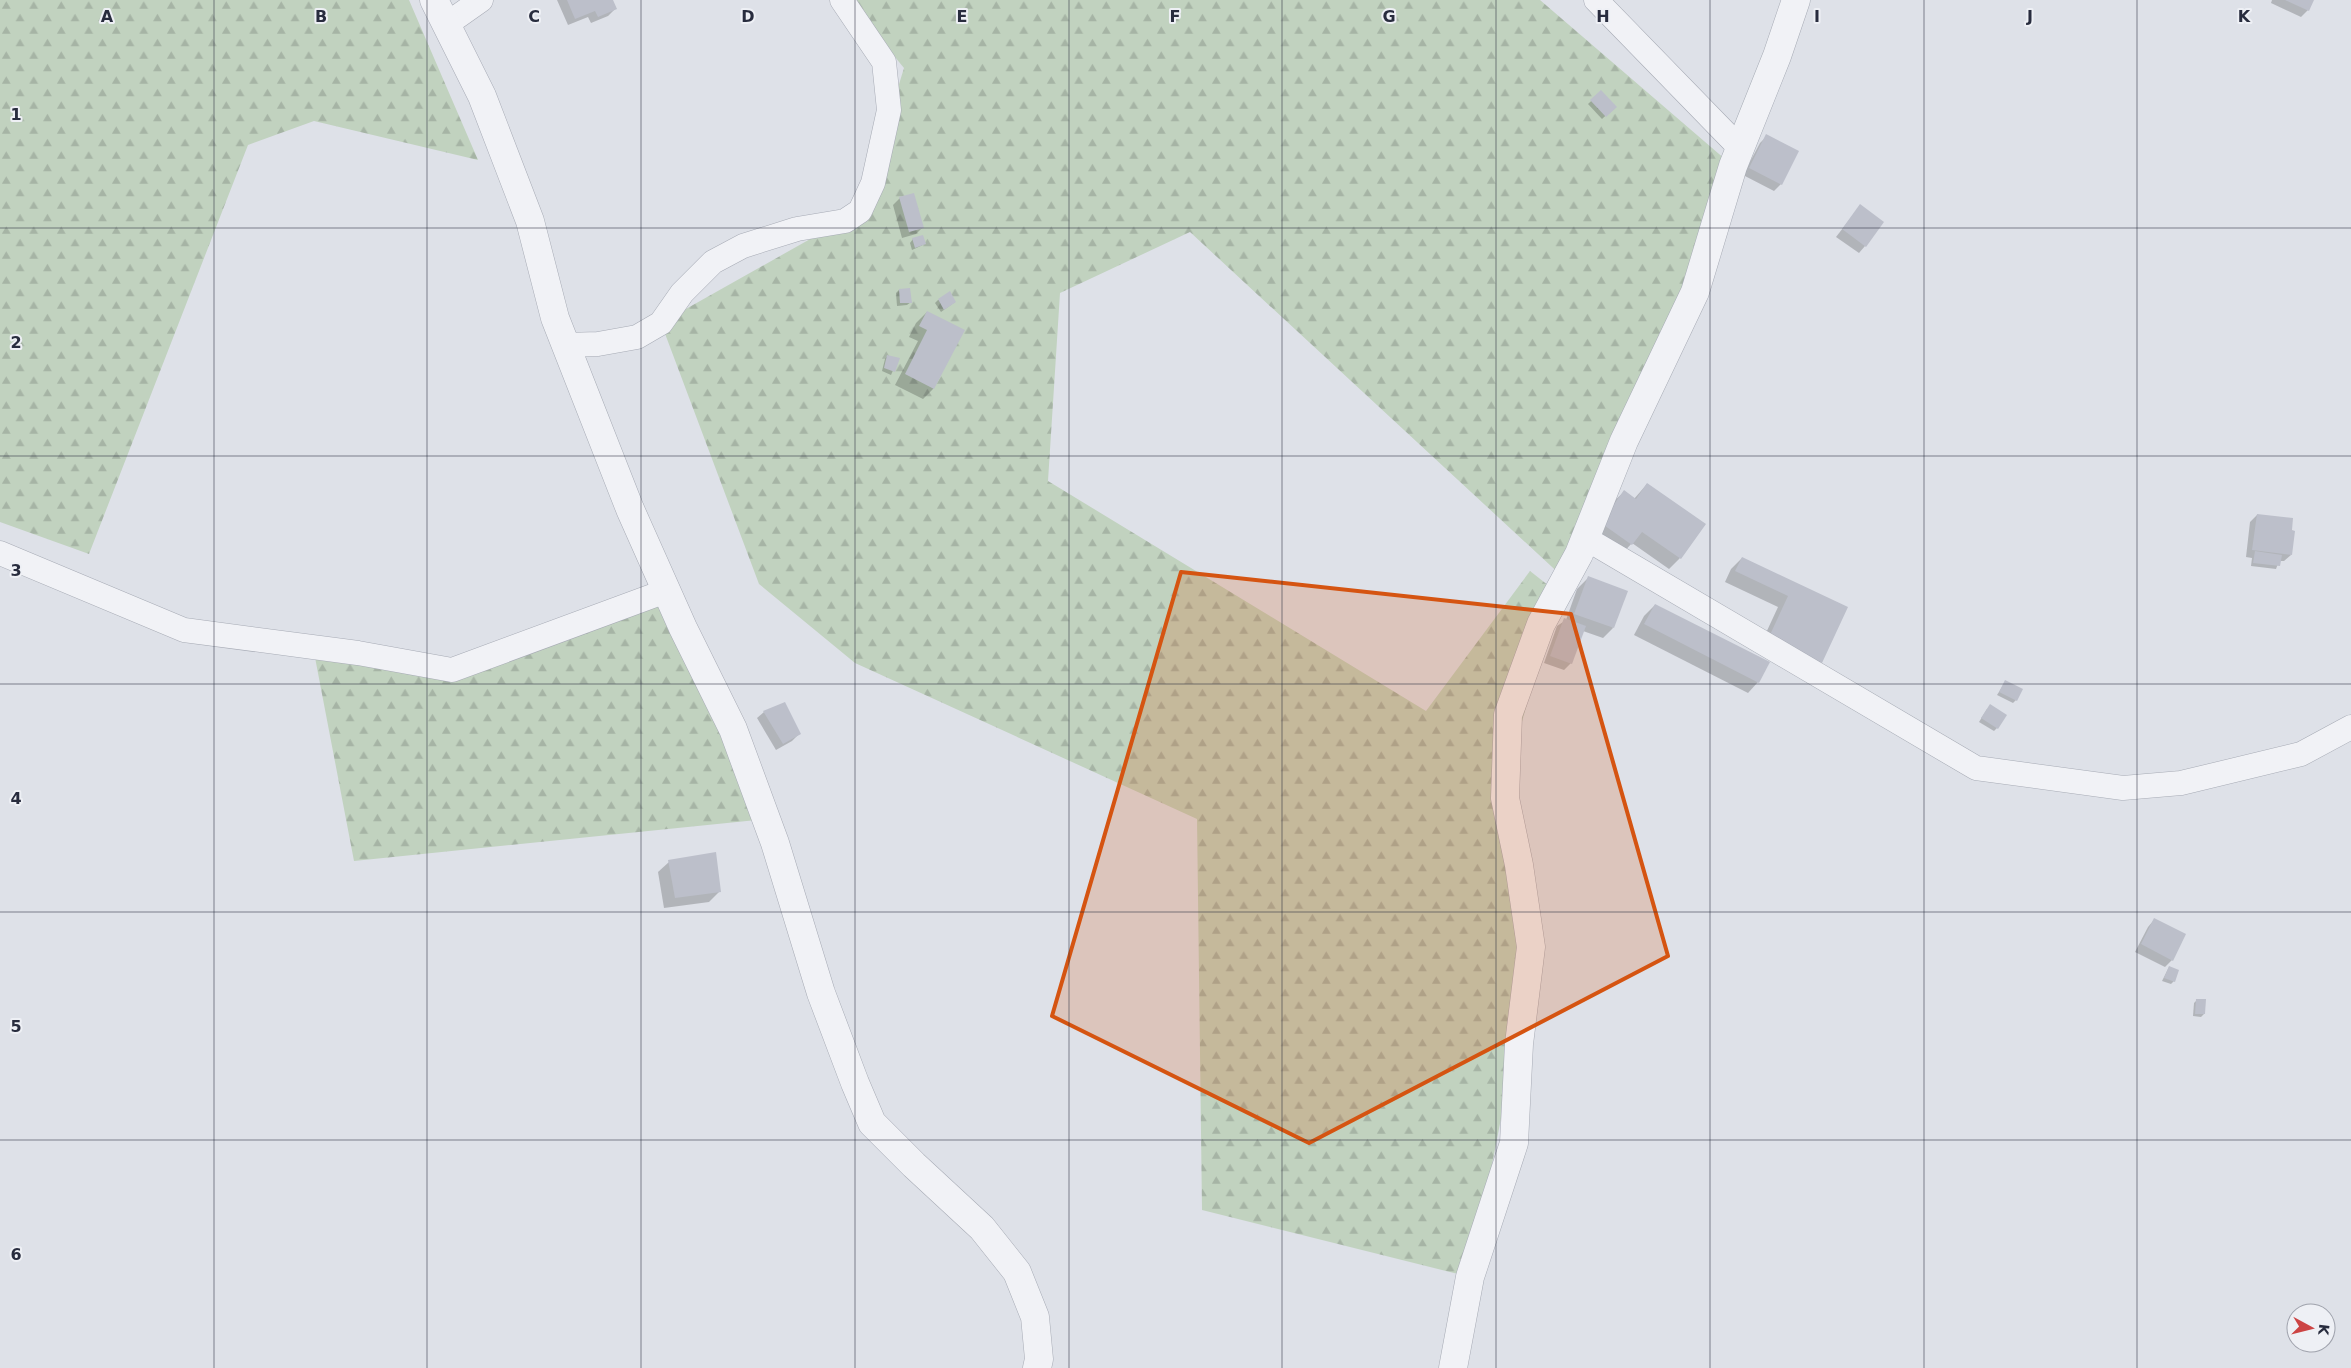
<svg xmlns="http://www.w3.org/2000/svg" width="2351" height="1368" font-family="'DejaVu Sans',sans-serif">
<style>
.forest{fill:url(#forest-firs)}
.shadow{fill:#0003}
.building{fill:#bcbfca}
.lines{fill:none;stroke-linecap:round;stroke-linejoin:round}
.minor-casing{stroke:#a7abb5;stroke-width:25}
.tertiary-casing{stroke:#a7abb5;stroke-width:29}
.minor{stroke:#f1f2f6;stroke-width:24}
.tertiary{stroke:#f1f2f6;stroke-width:28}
.marked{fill:#d55411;fill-opacity:0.2;stroke:#d55411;stroke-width:4;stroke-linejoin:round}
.grid{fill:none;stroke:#282c3e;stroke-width:1;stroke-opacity:0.55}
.grid-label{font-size:16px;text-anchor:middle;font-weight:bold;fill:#282c3e;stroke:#eef0f5;stroke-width:4;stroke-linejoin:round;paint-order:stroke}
</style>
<defs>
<pattern id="forest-firs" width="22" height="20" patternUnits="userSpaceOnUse" patternTransform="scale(1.25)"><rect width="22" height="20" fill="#c1d2bf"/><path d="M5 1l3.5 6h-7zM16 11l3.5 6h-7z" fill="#a6b4a5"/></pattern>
</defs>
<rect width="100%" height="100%" fill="#dee1e8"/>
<!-- forest -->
<g class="forest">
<polygon points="0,0 409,0 478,160 314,121 248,145 89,554 0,522"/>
<polygon points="848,0 1540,0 1733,166 1565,579 1190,232 1060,293 1048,481 1426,711 1530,571 1558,593 1506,779 1525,996 1470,1277 1202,1210 1197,819 855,663 759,584 661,323 860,211 904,68"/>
<polygon points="666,591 766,819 354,861 313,647 452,670"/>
</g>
<!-- shadow -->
<g class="shadow">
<polygon points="557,0 612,0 615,9 608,16 591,23 588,17 568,25"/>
<polygon points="2272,0 2313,0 2308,10 2301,17 2271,3"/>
<polygon points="1601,92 1615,107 1602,119 1588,104"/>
<polygon points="1767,136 1781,184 1774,191 1743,175 1760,143"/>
<polygon points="900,198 923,227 916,234 902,238 893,205"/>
<polygon points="1860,206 1865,246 1859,253 1836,237"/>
<polygon points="913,239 925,244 912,250 910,243"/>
<polygon points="899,290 911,302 907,305 897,306 896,293"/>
<polygon points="938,300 955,302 941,312 935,303"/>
<polygon points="927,312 963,330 933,389 923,399 895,385 918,341 909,337 916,323"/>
<polygon points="888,356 898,359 891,375 882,371 885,359"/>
<polygon points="1647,484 1704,524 1680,558 1669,569 1632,543 1621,555 1591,534 1613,502 1624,492 1634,499"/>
<polygon points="2257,515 2291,555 2284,561 2279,561 2276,569 2251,566 2252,558 2246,557 2250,522"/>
<polygon points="1742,558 1846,607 1821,662 1810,673 1759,648 1778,607 1725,582 1731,569"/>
<polygon points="1588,578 1613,628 1603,638 1583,631 1571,663 1564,670 1544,663 1557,626 1566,620 1577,589"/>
<polygon points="1655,605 1758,682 1748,693 1634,635 1644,616"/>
<polygon points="2006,681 2016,700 2013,703 1997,695"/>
<polygon points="1987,709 1997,728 1994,731 1979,722"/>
<polygon points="764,712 799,734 792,741 776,750 757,718"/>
<polygon points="669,862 720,891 709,902 664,908 658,872"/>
<polygon points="2154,920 2172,960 2165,967 2135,952 2148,927"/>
<polygon points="2169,967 2174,981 2171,984 2162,981"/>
<polygon points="2197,1000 2204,1014 2201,1017 2193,1016 2194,1003"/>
</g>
<!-- building -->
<g class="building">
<polygon points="567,0 613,0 617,9 598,17 595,11 575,19"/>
<polygon points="2285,0 2314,0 2309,11"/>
<polygon points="1601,90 1617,107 1606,117 1590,100"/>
<polygon points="1766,134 1799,151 1782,185 1749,168"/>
<polygon points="914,193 924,228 909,232 899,197"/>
<polygon points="1860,204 1884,222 1866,247 1842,229"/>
<polygon points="923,235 926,244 915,248 912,238"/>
<polygon points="910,288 912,303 900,303 899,289"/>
<polygon points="950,291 956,302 944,310 938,299"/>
<polygon points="927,311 965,330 934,389 905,374 927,330 919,326"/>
<polygon points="887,355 900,358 895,372 884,368"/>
<polygon points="1647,483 1706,524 1681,559 1642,532 1632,545 1601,523 1624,490 1636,499"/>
<polygon points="2257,514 2293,518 2292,530 2295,531 2292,555 2252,550"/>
<polygon points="2255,551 2282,555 2280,566 2253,563"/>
<polygon points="1742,557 1848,607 1822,663 1769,637 1788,596 1735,571"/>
<polygon points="1588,576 1628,591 1614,628 1574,614"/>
<polygon points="1655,604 1770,662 1759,683 1644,624"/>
<polygon points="1564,618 1586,626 1572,664 1550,656"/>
<polygon points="2005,680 2023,689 2017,701 1999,692"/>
<polygon points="785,702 801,734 783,744 763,711"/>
<polygon points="1990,704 2007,715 1998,729 1981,718"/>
<polygon points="716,852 721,892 675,898 668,860"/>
<polygon points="2154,918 2186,934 2173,961 2141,944"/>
<polygon points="2169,966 2179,970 2175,982 2164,978"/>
<polygon points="2196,999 2206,999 2205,1014 2195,1014"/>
</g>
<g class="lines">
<!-- minor casing -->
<g class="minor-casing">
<g id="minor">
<polyline points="1596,0 1740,148"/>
<polyline points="447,24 481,0"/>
<polyline points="566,345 598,344 637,337 661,323 682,293 713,262 743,246 797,229 845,221 860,211 873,183 889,110 884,62 842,0"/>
<polyline points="1585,538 1976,768 2123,788 2181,783 2301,754 2351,727"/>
<polyline points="0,553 184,630 358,653 452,670 666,591"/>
</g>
</g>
<!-- tertiary casing -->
<g class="tertiary-casing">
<g id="tertiary">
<polyline points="434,0 482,96 530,221 555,318 630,509 683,628 733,729 775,843 821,993 855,1083 872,1123 914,1165 982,1228 1017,1272 1035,1317 1039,1359 1037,1368"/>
<polyline points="1453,1368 1470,1277 1514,1143 1519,1044 1531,947 1519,865 1505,798 1508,715 1541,624 1579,554 1624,441 1695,292 1733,166 1777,56 1796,0"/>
</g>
</g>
<!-- minor -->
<use href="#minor" class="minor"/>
<!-- tertiary -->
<use href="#tertiary" class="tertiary"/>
</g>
<!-- marked area -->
<path class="marked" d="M1181,572l390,42 97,342 -359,187 -257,-127z"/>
<!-- grid -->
<path class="grid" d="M214,0v1368M427,0v1368M641,0v1368M855,0v1368M1069,0v1368M1282,0v1368M1496,0v1368M1710,0v1368M1924,0v1368M2137,0v1368M0,228h2351M0,456h2351M0,684h2351M0,912h2351M0,1140h2351"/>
<g class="grid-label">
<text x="107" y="22">A</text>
<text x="321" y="22">B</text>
<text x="534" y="22">C</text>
<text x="748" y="22">D</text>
<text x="962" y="22">E</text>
<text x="1175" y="22">F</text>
<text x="1389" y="22">G</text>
<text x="1603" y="22">H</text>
<text x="1817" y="22">I</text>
<text x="2030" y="22">J</text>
<text x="2244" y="22">K</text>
<text x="16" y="120">1</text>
<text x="16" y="348">2</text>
<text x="16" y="576">3</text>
<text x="16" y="804">4</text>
<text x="16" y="1032">5</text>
<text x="16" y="1260">6</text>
</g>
<!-- north arrow -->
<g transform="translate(2311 1328) rotate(97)"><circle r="24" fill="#eef0f5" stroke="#9fa2ac"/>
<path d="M0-4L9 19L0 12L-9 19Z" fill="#cc4444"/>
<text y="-8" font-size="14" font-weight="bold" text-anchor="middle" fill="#282c3e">K</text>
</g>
</svg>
